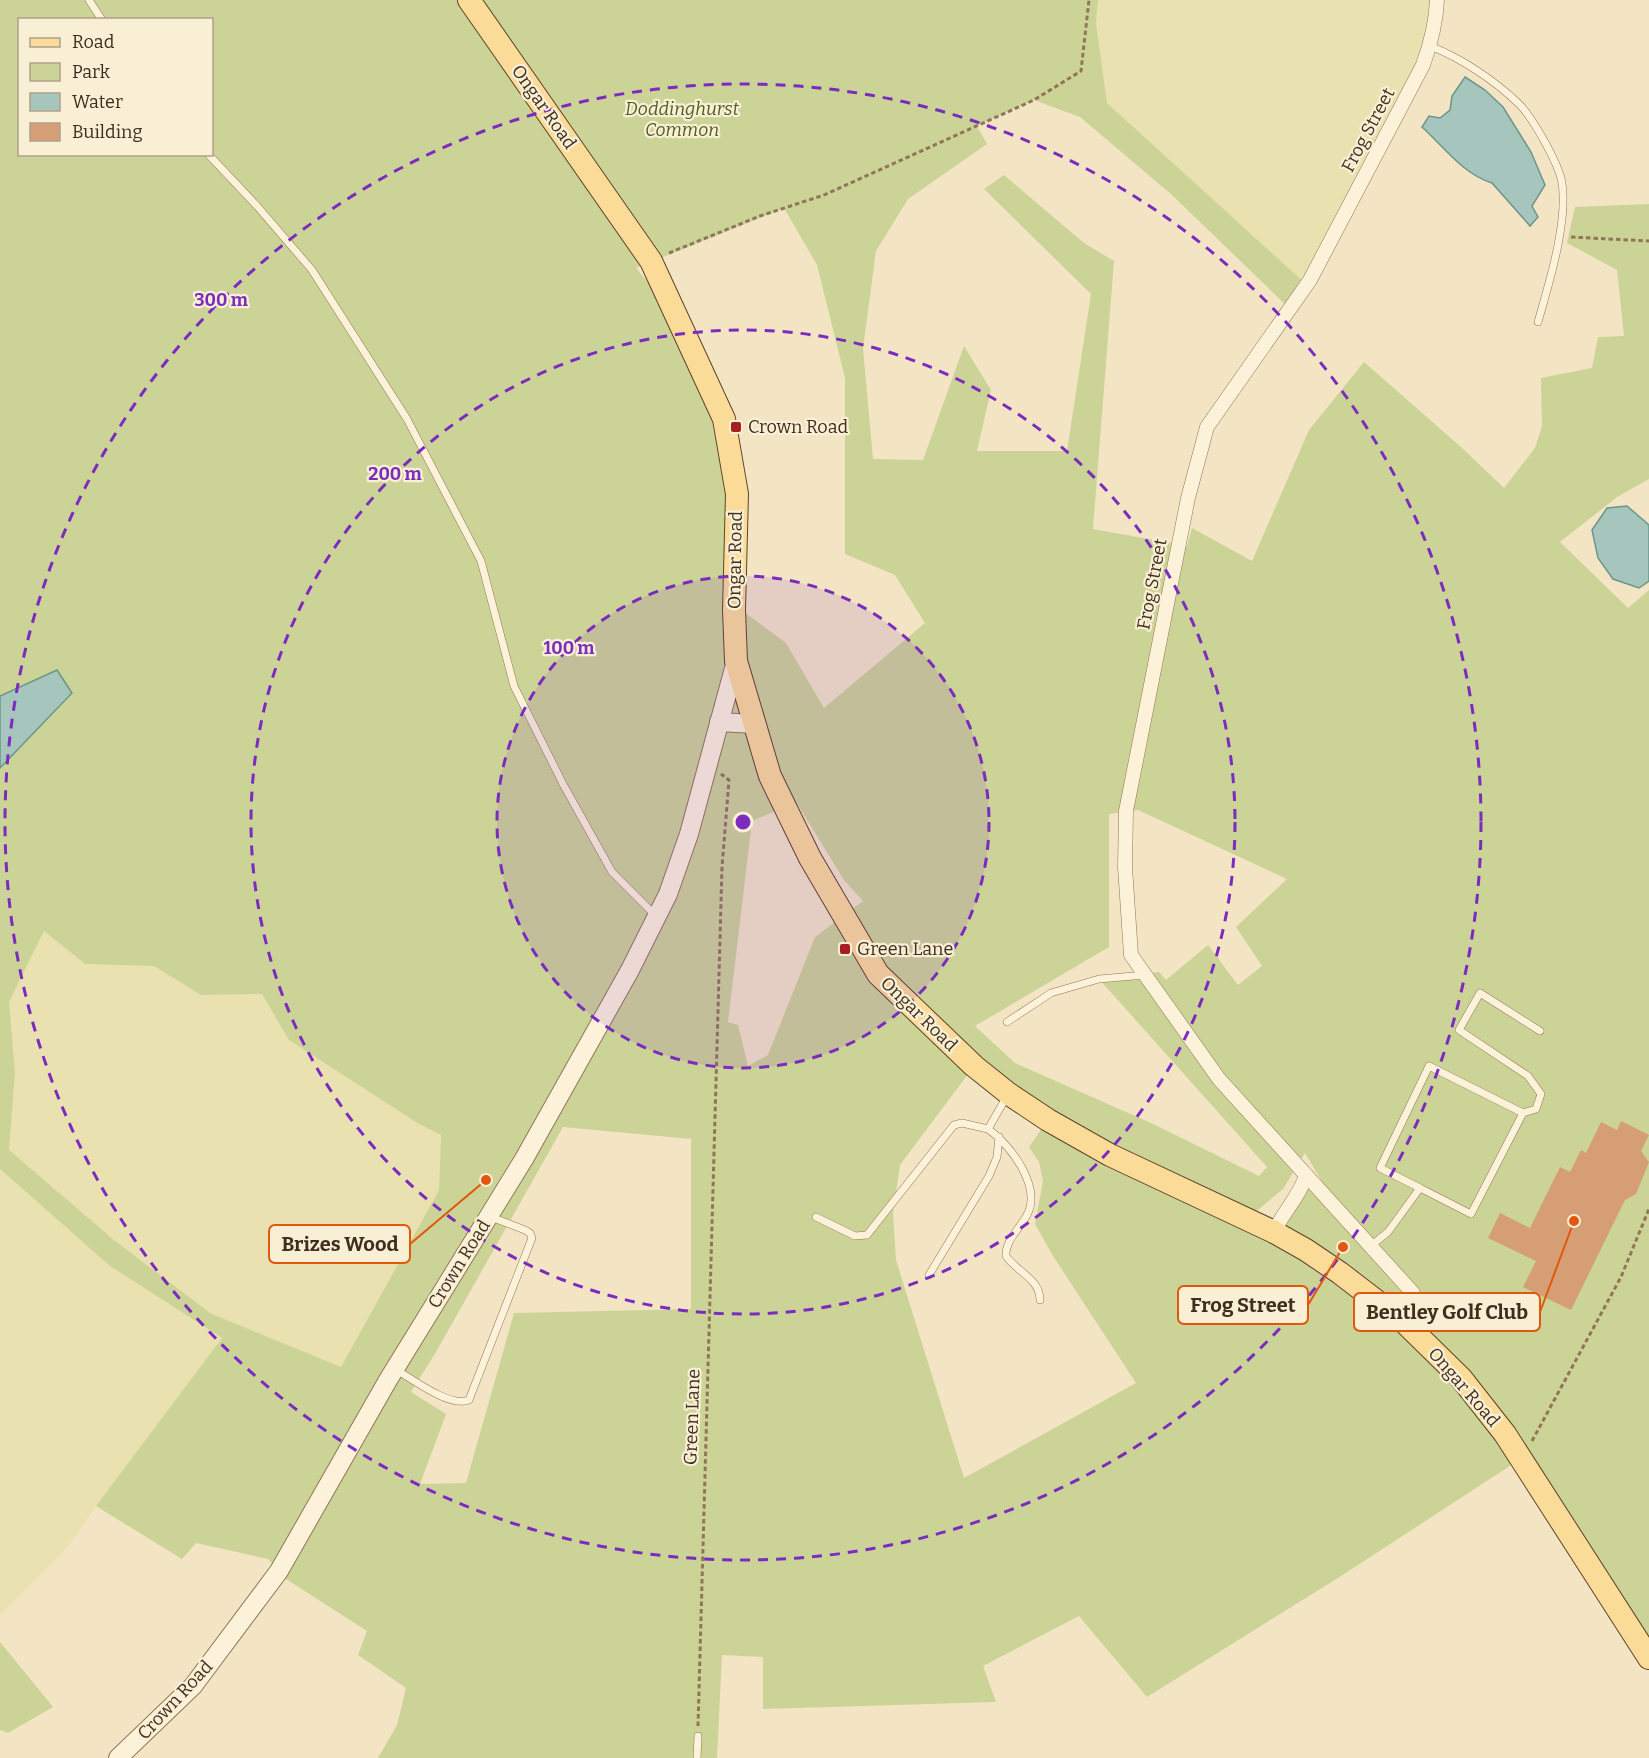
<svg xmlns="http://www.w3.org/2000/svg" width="1649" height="1758" font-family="Bitter,serif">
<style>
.farmland{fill:#eae1b0}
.green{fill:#ccd396;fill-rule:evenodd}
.water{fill:#a6c6bd;stroke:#6b968b;stroke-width:1.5}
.building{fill:#d69e75}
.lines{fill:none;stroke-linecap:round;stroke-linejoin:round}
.service-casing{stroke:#907658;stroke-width:8}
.minor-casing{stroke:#907658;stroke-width:15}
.tertiary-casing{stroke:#907658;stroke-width:20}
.primary-casing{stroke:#5e432c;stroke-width:24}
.path{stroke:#907658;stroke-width:3;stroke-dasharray:4.5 3;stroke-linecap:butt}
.service{stroke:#fcf2d9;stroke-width:7}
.minor{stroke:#fcf2d9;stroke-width:14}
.tertiary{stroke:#fcf2d9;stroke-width:18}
.primary{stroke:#fadb98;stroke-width:22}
.ring{fill:none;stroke:#7b2cbf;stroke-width:3;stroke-dasharray:10 8}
.poi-dot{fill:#a72021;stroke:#f9efd5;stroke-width:2}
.labels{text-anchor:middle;stroke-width:4.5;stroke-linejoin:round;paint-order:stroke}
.street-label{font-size:18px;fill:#3f2d1d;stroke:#f9efd5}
.park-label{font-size:18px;font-style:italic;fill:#4e5e21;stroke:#f9efd5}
.poi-label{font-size:18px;fill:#3f2d1d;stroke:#f9efd5;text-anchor:start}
.centre{fill:#7b2cbf;stroke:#f9efd5;stroke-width:3}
.ring-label{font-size:18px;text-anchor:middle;font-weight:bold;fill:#7b2cbf;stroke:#f9efd5;stroke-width:4.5;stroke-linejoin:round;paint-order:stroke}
.leader{fill:none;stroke:#e0570d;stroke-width:2}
.callout-dot{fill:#e0570d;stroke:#f9efd5;stroke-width:2}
.callout{fill:#f9efd5;stroke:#e0570d;stroke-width:2}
.callout-label{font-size:20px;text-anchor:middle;font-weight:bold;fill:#3f2d1d}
</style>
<rect width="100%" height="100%" fill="#f3e5c4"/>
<!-- farmland -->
<g class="farmland">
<polygon points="1098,0 1437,0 1430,46 1307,285 1107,103 1096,23"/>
<polygon points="44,931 85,964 154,966 201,995 262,993 289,1040 419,1124 441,1135 439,1190 341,1367 210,1313 114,1240 9,1150 15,1073 9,1002"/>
<polygon points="0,1169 110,1266 222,1338 96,1506 68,1547 0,1615"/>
</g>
<!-- green -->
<g class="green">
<path d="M0,0h1098l-2,23 11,80 200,182 -17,24 -118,-114 -92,-78 -46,-17 -57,26 10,18 -79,55 -32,52 -13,97 10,111 50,1 41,-114 27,44 -14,61h90l24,-157 -107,-105 20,-14 80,68 30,18 -21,268 94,17 5,-18 60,33 57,-131 55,-68 97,85 43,41 31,-40 7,-22 -1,-48 51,-10 6,-31 26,-1 -7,-66 -50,-27 8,-36 74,-3v275l-32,18 -57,45 68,66 21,-18v1068l-127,-200 -184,120 -191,119 -68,-81 -96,50 13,36 -233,7v-52l-41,-2 -5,103h-339l19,-33 9,-37 -48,-33 9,-24 -81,-52 -18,-20 -72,-16 -14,16 -86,-53 126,-168 -112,-72 -110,-97zM20,20h192v134h-192zM784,208l33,57 28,113v176l50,21 30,48 -101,85 -38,-65 -39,-29 -13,-4 -10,-191 -45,-100 -43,-51zM796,802l48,78 19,21 -48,36 -47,118 -20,11 -10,-41 -10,-3 24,-201zM1138,810l149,69 -51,48 26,39 -24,19 -30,-40 -42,35 -7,-8 -60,7 168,188 -8,9 -108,-53 -136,-60 -40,-37 134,-79v-133zM44,931l41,33 69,2 47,29 61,-1 27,46 130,84 22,11 -2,55 -98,177 -131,-54 -96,-73 -105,-90 6,-77 -6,-71zM974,1066l74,54 -19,27 10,15 4,19 -8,43 18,32 83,127 -172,95 -68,-218 -3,-47 7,-48zM563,1127l128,12v170l-177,4 -48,170 -46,1 26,-70 -35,-22 25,-40zM1305,1153l19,32h-21l-29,47 -27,-13 36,-30z"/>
<polygon points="0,1642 53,1707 8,1733 0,1730"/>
</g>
<!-- water -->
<g class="water">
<path d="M1465,77l20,13 18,17 28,45 14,33 -13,21 6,11 -8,9 -38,-43c-29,-9 -48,-36 -70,-56l7,-11 11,2 10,-8 2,-14z"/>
<polygon points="1627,506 1649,525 1649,581 1639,588 1613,579 1598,558 1592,530 1607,508"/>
<polygon points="57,670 72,693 0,768 0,696"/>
</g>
<!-- building -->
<polygon class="building" points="1621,1121 1649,1135 1641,1151 1649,1162 1636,1194 1625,1200 1571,1310 1523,1287 1536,1261 1488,1238 1500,1213 1530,1228 1560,1167 1570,1172 1581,1150 1586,1153 1601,1122 1617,1130"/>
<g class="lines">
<!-- service casing -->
<g class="service-casing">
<g id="service">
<polyline points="89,0 102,20"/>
<path d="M1430,46c31,12 64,34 88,57 14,13 41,61 44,80 6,40 -13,100 -24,139"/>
<polyline points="208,154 257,206 312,270 407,419 481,561 514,686 563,784 612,872 655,915"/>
<polyline points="1007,1022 1051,993 1099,979 1145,975"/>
<path d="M1007,1096l-19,33c23,16 54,58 39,86 -7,13 -22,26 -21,41 11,16 34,23 34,44"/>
<polyline points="1523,1113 1536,1109 1541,1094 1528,1076 1459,1030 1480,993 1540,1031"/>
<polyline points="816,1217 855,1236 867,1235 954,1125 962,1123 988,1129"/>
<polyline points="1372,1245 1388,1232 1420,1188 1380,1168 1429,1066 1523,1113 1471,1214 1420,1188"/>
<polyline points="929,1275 989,1176 997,1157 999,1137"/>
<path d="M395,1369c17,10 55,39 74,31l63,-162 -2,-5 -5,-3 -34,-13"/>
<polyline points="697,1758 698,1736"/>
</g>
</g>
<!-- minor casing -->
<g class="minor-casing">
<g id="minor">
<path d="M1274,1232c9,-20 26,-36 32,-57"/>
<path d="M1405,1323l8,-17v-13l-194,-214 -88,-124 -6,-88 1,-56 62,-313 19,-71 103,-147 113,-215c8,-22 13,-42 14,-65"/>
</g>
</g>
<!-- tertiary casing -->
<g class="tertiary-casing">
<g id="tertiary">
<polyline points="719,722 754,724"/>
<polyline points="118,1758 193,1686 279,1571 388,1380 524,1159 630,970 668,894 689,834 736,661"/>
</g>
</g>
<!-- primary casing -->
<g class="primary-casing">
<polyline id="primary" points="469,0 651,261 724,419 737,494 734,610 736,661 770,776 810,858 878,974 974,1066 1009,1094 1048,1120 1110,1155 1274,1232 1306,1250 1340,1273 1405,1323 1461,1378 1505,1434 1649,1658"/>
</g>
<!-- path -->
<g class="path">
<polyline points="1571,237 1649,241"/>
<polyline points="669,253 760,216 824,195 1034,100 1081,71 1089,0"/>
<polyline points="1532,1441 1621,1277 1649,1209"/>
<polyline points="698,1726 722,867 729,780 721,774"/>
</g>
<!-- service -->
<use href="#service" class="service"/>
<!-- minor -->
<use href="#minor" class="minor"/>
<!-- tertiary -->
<use href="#tertiary" class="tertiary"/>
<!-- primary -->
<use href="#primary" class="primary"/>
</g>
<!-- distance rings -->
<circle cx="743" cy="822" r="246" fill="#7b2cbf" fill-opacity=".12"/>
<g class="ring">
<circle cx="743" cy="822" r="246"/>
<circle cx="743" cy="822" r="492"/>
<circle cx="743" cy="822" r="738"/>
</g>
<!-- markers -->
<g class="poi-dot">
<rect x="730" y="421" width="12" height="12" rx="3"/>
<rect x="839" y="943" width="12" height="12" rx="3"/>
</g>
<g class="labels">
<!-- street labels -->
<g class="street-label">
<text transform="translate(544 107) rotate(55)" y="6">Ongar Road</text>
<text transform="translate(1368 130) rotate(-62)" y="6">Frog Street</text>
<text transform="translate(735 560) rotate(-89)" y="6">Ongar Road</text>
<text transform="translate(1152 584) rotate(-79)" y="6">Frog Street</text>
<text transform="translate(919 1014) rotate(44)" y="6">Ongar Road</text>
<text transform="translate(459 1264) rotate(-58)" y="6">Crown Road</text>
<text transform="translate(1464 1387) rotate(49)" y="6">Ongar Road</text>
<text transform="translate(692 1417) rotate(-88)" y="6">Green Lane</text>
<text transform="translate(175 1700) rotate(-47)" y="6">Crown Road</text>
</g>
<!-- park labels -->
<g class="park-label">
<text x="682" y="115">Doddinghurst<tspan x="682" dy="21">Common</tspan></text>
</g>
<!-- poi labels -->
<g class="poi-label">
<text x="748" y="433">Crown Road</text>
<text x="857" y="955">Green Lane</text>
</g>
</g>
<circle cx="743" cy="822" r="9" class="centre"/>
<g class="ring-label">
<text x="221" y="306">300 m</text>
<text x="395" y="480">200 m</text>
<text x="569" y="654">100 m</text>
</g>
<!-- callouts -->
<path class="leader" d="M486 1180L410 1244M1343 1247L1308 1305M1574 1221L1540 1312"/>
<g class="callout-dot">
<circle cx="486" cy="1180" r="6"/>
<circle cx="1343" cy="1247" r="6"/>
<circle cx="1574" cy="1221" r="6"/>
</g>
<g class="callout">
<rect x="269" y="1225" width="141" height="38" rx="6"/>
<rect x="1178" y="1286" width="130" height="38" rx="6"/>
<rect x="1354" y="1293" width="186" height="38" rx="6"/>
</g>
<g class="callout-label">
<text x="340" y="1251">Brizes Wood</text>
<text x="1243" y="1312">Frog Street</text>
<text x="1447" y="1319">Bentley Golf Club</text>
</g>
<!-- legend -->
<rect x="18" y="18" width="195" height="138" fill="#f9efd5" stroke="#afa18b" stroke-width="1.5"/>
<rect x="30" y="38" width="30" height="9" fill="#fadb98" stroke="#afa18b" stroke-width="1.5"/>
<text x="72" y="48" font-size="18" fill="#3f2d1d">Road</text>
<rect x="30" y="63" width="30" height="18" fill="#ccd396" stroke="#afa18b" stroke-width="1.5"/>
<text x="72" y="78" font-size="18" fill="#3f2d1d">Park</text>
<rect x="30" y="93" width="30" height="18" fill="#a6c6bd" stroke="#afa18b" stroke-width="1.5"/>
<text x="72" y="108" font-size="18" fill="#3f2d1d">Water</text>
<rect x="30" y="123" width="30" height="18" fill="#d69e75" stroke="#afa18b" stroke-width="1.5"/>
<text x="72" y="138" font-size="18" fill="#3f2d1d">Building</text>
</svg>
